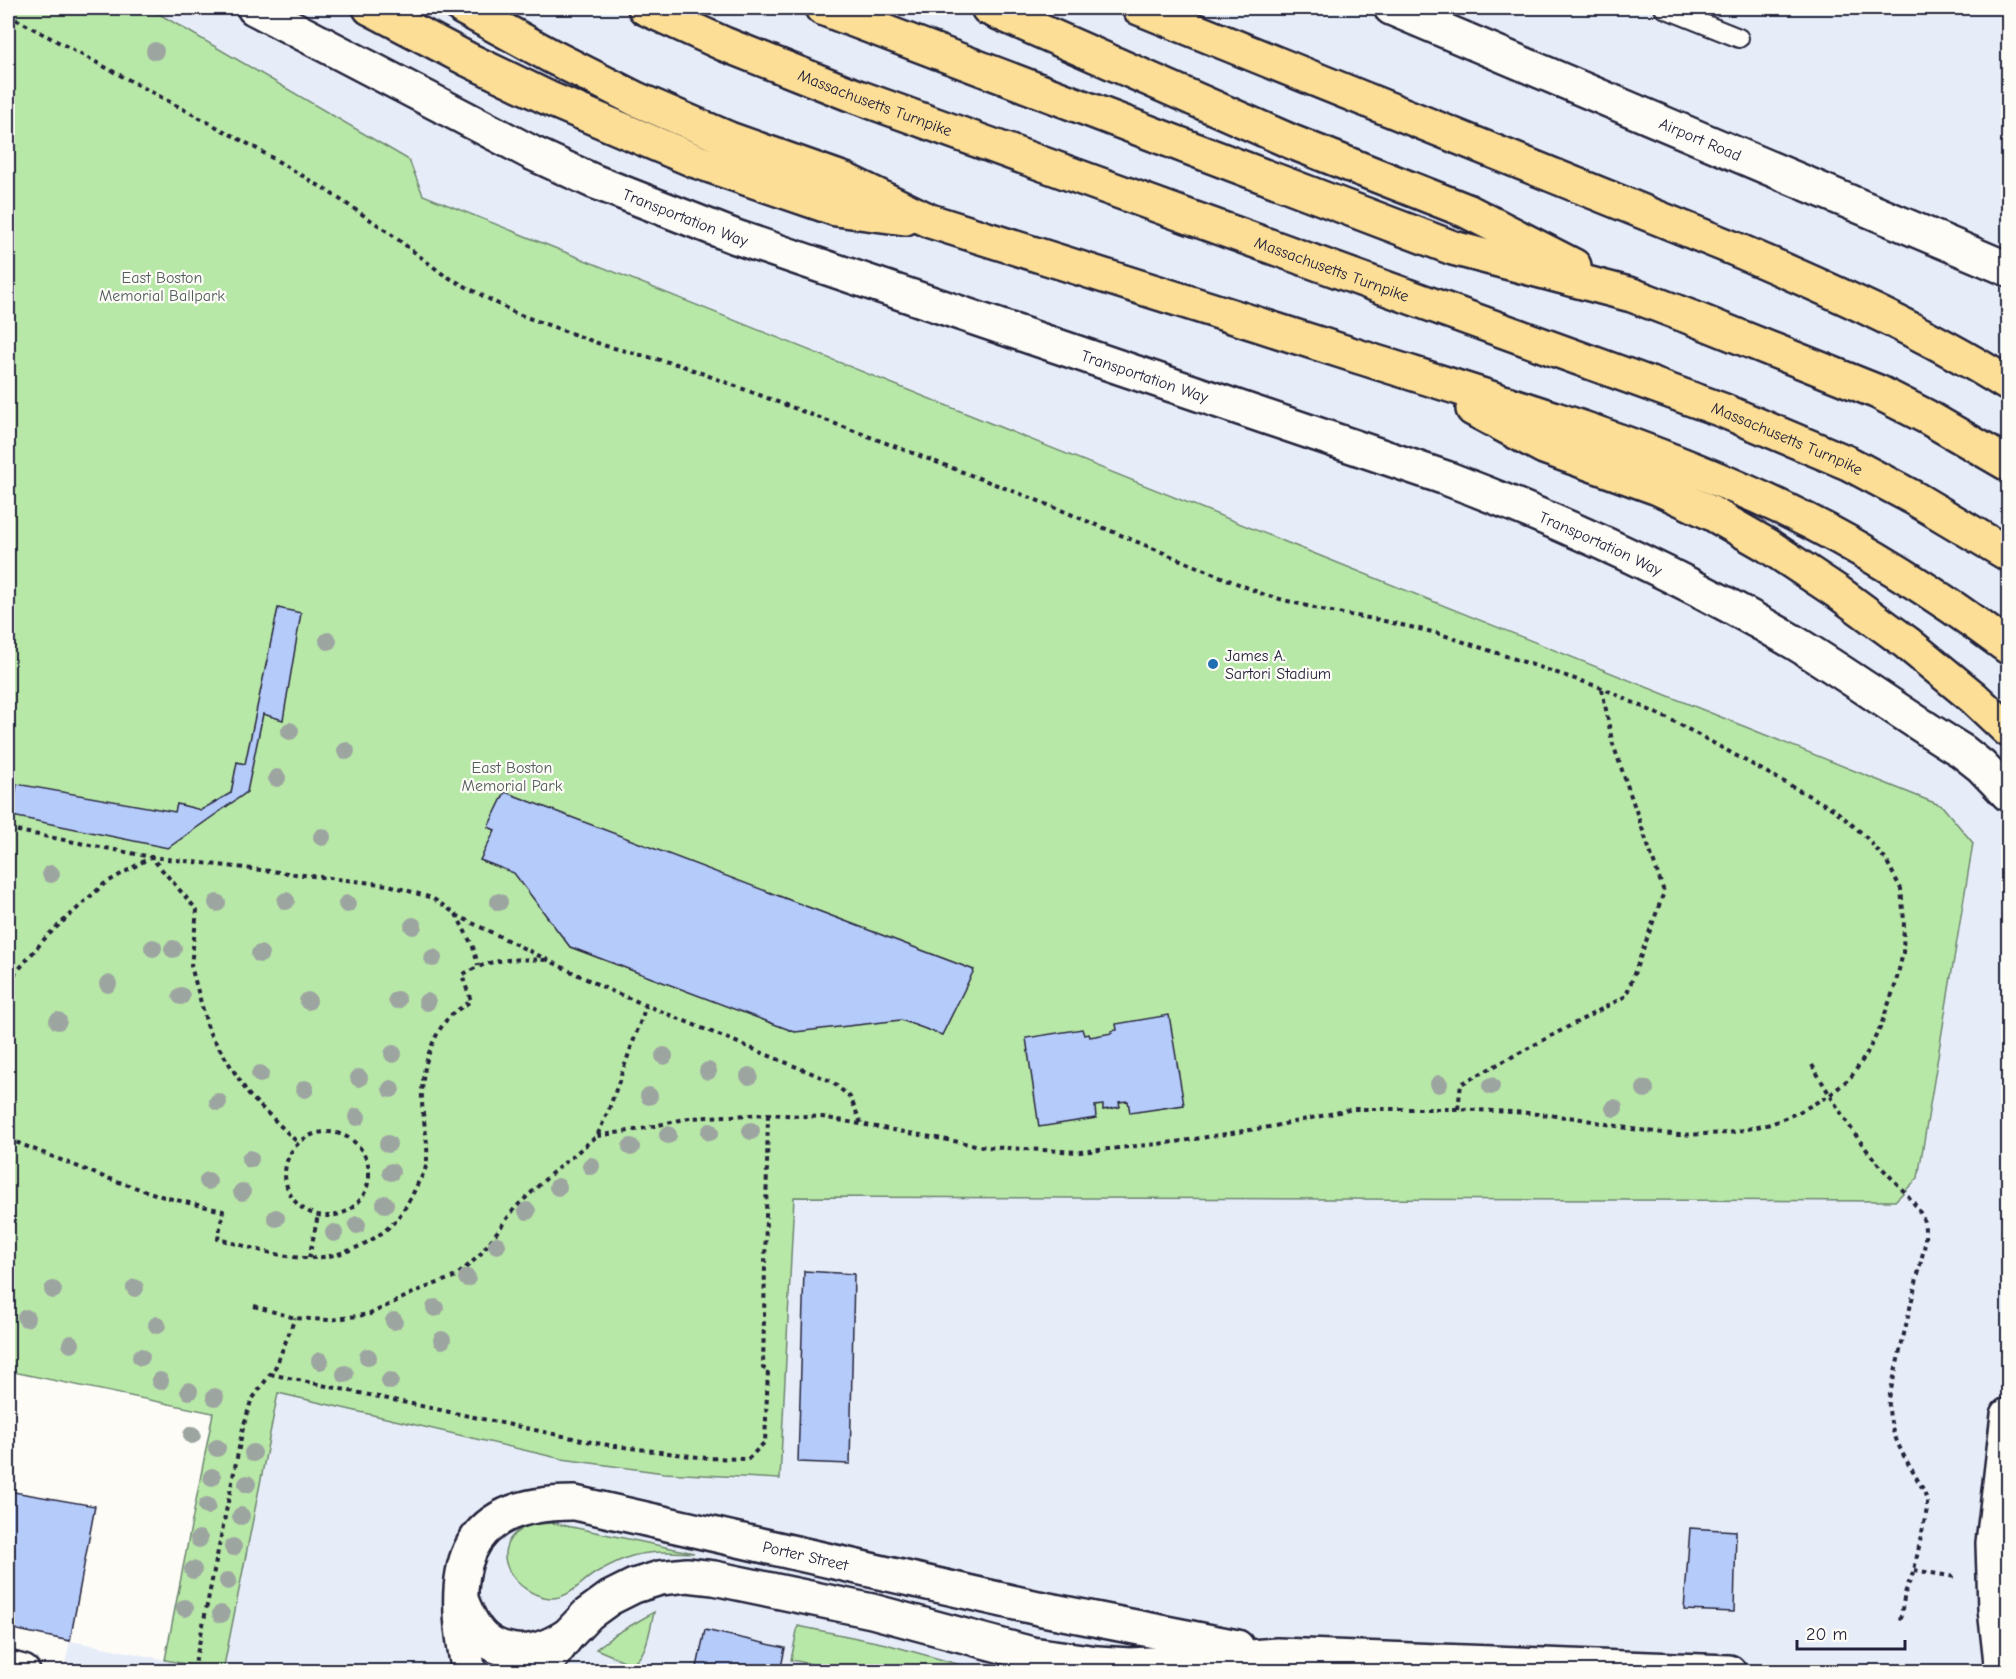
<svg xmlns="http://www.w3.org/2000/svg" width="2016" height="1679" font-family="'Comic Neue',sans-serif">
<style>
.built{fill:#e7edf8}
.green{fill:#b8e8a7;stroke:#6d8571;stroke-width:1.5}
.building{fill:#b5cbfa;stroke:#22223b;stroke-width:1.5}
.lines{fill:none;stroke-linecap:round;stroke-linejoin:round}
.lane-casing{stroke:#22223b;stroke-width:22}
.secondary-casing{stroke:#22223b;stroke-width:38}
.highway-casing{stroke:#22223b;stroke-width:38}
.path{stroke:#22223b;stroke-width:4;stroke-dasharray:4.5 4.5;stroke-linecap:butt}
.lane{stroke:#fdfcf7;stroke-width:18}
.secondary{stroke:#fdfcf7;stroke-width:33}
.highway{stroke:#fcde96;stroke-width:33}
.tree{fill:#9da5a1}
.poi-dot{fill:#1f6fb2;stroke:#fdfcf7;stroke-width:2}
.labels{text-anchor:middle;stroke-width:4.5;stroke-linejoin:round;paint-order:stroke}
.street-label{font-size:16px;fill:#22223b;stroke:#fdfcf7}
.park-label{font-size:16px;fill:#4f5d5b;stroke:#fdfcf7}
.poi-label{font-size:16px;fill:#22223b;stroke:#fdfcf7;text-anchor:start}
</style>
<rect width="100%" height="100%" fill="#fdfcf7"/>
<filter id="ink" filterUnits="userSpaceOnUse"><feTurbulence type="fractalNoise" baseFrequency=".0167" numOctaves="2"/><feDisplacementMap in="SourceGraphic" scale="12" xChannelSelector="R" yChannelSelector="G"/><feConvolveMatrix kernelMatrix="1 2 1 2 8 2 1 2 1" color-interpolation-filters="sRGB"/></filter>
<g filter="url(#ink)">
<!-- built -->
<g class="built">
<polygon points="149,8 2008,8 2008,1671 223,1671 277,1393 562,1459 664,1473 780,1479 794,1197 1895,1201 1973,844 1942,806 423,195 409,160"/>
<polygon points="70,1641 103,1647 219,1671 63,1672"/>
</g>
<!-- green -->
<g class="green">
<polygon points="8,8 149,8 409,160 423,195 1942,806 1973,843 1918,1178 1895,1201 794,1197 780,1479 664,1473 562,1459 278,1393 223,1671 165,1660 213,1413 8,1371"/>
<path d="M553,1523l141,30c-23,-1 -46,-3 -68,5 -10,4 -20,9 -29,14 -16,9 -27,27 -47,26 -34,-3 -65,-46 -29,-69 9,-6 22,-5 32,-6z"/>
<path d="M654,1612c-4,16 -7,46 -23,52l-35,-15 20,-15z"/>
<polygon points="798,1626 886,1644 982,1671 847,1671 791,1660"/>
</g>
<!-- building -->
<g class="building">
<polygon points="278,608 301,613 283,720 263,714 247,792 168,848 12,816 17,784 175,812 177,804 201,810 231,793 237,762 245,764"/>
<polygon points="505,792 974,970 942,1035 901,1020 795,1032 570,947 514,873 480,860 495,830 488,827"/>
<polygon points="1169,1015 1184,1105 1130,1113 1128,1101 1119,1102 1120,1107 1103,1110 1103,1105 1095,1106 1096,1118 1039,1127 1026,1038 1082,1029 1084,1035 1089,1034 1090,1037 1112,1033 1111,1031 1117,1030 1116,1024"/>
<polygon points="804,1271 854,1274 850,1464 798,1462"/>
<polygon points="8,1491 95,1506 70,1641 8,1628"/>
<polygon points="1690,1528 1736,1531 1734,1612 1684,1610"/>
<polygon points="705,1630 785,1648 780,1672 696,1672"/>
</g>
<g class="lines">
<!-- lane casing -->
<g class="lane-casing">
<polyline id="lane" points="1664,8 1739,38"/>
</g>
<!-- secondary casing -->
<g class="secondary-casing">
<g id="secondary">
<path id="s1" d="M254,8l278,145 61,28 143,56 710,241c122,46 239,100 351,166 56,34 109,73 165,107l19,15 27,28"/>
<path id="s2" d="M1391,8l617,261"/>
<path d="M462,1602c5,12 11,27 22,36 15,13 40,17 58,10 9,-3 18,-8 26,-13"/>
<polyline points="8,1668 23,1672"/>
<path id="s3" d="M469,1672c-19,-97 -14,-170 106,-169l463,105 199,39"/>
<polyline points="540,1672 568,1635 588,1614 610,1598 634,1586 660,1578 687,1575 714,1578 872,1611 1032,1654 1097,1663 1130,1665 1172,1663 1277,1655 1729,1672"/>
<polyline points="2002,1672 1995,1609 1993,1543 2008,1415"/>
</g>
</g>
<!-- highway casing -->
<g class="highway-casing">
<g id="highway">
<polyline points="370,8 469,60 552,100 696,161 836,209 905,218"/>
<path d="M463,8l88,48 85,43 93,40 116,41 85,41c144,45 287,90 430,136 143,45 289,87 424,152 79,38 154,86 224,138"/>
<path id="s4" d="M645,8l79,36 126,50 872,316 126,53 66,35 94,56"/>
<polyline points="822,8 1453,248 1632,295 1695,319 1878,392 1927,417 2008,464"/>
<polyline points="988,8 1292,142 1467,211 1574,266"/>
<path d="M1139,8l596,241c93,40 187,81 273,135"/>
<polyline points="1473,409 1544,447 1658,488 1711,513 1767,545 1839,593 1907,643 1974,698 2008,730"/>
</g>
</g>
<!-- path -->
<g class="path">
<polyline points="8,15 252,146 323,188 387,231 444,275 515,313 606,346 680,365 1034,499 1265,595 1326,611 1380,620 1437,633 1602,688 1675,722 1835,810 1864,835 1886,860 1901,889 1904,921 1903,953 1895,986 1880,1028 1866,1055 1851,1077 1830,1095 1801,1111 1771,1124 1729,1133 1679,1135 1632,1129 1576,1118 1528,1113 1458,1109 1353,1109 1275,1126 1176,1142 1080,1152 986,1147 822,1117 768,1114 689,1118 641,1129 597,1136"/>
<polyline points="8,829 151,857 389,885 432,898 456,914 473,947 478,965"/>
<polyline points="456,915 609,990 831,1081 850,1097 861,1123"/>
<polyline points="8,982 47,936 104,884 151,857 197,910 191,966 209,1032 249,1095 298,1143"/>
<path d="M1812,1065c19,32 38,65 62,94 15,18 37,36 48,57 4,9 3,18 3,28l-36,154c-2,37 18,62 35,93l3,9v9l-13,61 -9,23 -5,27"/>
<polyline points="1458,1109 1461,1084 1626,996 1664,892 1612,741 1602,689"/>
<circle cx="327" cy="1174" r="42"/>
<path d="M8,1139l96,38 60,20 59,14 -5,28c29,7 59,18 89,19 32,1 74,-17 93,-43 7,-10 13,-21 18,-32 3,-5 7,-11 8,-17 4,-21 -3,-43 -4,-64 -1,-29 7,-62 27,-85 6,-6 15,-11 22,-16l-9,-26c30,-18 52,-16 85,-15"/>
<polyline points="309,1258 318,1215"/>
<polyline points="254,1306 295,1318 330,1320 370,1314 417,1291 456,1276 479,1256 515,1208 552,1173 597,1136 609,1109 646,1006"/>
<polyline points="270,1374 601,1444 706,1458 748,1459 765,1442 768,1370 763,1368 768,1114"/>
<polyline points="1914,1570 1955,1577"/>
<polyline points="204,1672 194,1669 243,1428 251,1401 276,1366 295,1318"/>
</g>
<!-- lane -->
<use href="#lane" class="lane"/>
<!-- secondary -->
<use href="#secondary" class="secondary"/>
<!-- highway -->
<use href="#highway" class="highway"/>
</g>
<!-- trees -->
<g class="tree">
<circle cx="155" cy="51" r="9"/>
<circle cx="328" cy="641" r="9"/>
<circle cx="290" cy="731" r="9"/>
<circle cx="346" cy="751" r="9"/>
<circle cx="277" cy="778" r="9"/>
<circle cx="322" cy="837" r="9"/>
<circle cx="51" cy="874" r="9"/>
<circle cx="286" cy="901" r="9"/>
<circle cx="499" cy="902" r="9"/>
<circle cx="217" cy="903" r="9"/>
<circle cx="347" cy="904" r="9"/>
<circle cx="413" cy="926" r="9"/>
<circle cx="153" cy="948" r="9"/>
<circle cx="173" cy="949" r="9"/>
<circle cx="260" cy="954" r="9"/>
<circle cx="433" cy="958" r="9"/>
<circle cx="108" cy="984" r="9"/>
<circle cx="181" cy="996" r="9"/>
<circle cx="397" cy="1000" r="9"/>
<circle cx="308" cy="1001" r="9"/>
<circle cx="427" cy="1002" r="9"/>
<circle cx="58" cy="1021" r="9"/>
<circle cx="393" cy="1054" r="9"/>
<circle cx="664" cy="1056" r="9"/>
<circle cx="708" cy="1071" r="9"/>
<circle cx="260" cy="1074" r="9"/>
<circle cx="749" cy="1076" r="9"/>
<circle cx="359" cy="1078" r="9"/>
<circle cx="1439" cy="1084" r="9"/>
<circle cx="1491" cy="1086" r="9"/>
<circle cx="305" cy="1089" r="9"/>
<circle cx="391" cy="1089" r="9"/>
<circle cx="1645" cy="1089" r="9"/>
<circle cx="649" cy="1096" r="9"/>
<circle cx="218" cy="1102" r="9"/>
<circle cx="1614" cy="1108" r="9"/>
<circle cx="357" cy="1117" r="9"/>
<circle cx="751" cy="1131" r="9"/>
<circle cx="710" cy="1132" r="9"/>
<circle cx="668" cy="1135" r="9"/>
<circle cx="388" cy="1144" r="9"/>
<circle cx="631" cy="1147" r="9"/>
<circle cx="250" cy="1159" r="9"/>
<circle cx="591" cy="1166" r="9"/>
<circle cx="391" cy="1172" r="9"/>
<circle cx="208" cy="1181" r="9"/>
<circle cx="558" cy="1187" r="9"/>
<circle cx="242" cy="1192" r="9"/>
<circle cx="385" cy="1204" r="9"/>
<circle cx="527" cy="1211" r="9"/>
<circle cx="276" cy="1218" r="9"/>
<circle cx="357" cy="1225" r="9"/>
<circle cx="334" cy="1233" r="9"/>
<circle cx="497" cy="1245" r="9"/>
<circle cx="467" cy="1278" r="9"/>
<circle cx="135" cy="1288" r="9"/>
<circle cx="53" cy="1290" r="9"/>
<circle cx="435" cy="1308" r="9"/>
<circle cx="26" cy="1318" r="9"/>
<circle cx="394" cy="1321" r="9"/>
<circle cx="157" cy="1325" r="9"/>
<circle cx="442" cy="1340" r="9"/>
<circle cx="71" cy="1344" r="9"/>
<circle cx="141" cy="1357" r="9"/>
<circle cx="368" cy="1357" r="9"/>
<circle cx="320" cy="1361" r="9"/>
<circle cx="345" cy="1374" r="9"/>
<circle cx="160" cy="1381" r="9"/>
<circle cx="390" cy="1381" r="9"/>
<circle cx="189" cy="1391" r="9"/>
<circle cx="215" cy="1397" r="9"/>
<circle cx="192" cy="1435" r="9"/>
<circle cx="217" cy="1448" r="9"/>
<circle cx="253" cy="1453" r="9"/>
<circle cx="212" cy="1477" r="9"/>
<circle cx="247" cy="1484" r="9"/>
<circle cx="207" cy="1506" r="9"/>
<circle cx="241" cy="1516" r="9"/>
<circle cx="199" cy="1539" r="9"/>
<circle cx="233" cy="1547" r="9"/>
<circle cx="193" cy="1570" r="9"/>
<circle cx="228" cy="1581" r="9"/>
<circle cx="185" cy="1608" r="9"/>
<circle cx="221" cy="1614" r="9"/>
</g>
</g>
<!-- markers -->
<circle class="poi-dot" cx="1213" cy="664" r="6"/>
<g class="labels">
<!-- street labels -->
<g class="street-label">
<text dy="6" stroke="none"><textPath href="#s4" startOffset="249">Massachusetts Turnpike</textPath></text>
<text dy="6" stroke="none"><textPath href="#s2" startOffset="336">Airport Road</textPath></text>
<text dy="6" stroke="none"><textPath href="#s1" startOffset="480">Transportation Way</textPath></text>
<text dy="6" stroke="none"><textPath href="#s4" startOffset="735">Massachusetts Turnpike</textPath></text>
<text dy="6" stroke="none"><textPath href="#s1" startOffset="966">Transportation Way</textPath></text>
<text dy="6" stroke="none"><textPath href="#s4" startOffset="1221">Massachusetts Turnpike</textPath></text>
<text dy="6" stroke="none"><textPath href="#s1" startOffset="1452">Transportation Way</textPath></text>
<text dy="6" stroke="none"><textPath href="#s3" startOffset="482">Porter Street</textPath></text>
</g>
<!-- park labels -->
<g class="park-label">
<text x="162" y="283">East Boston<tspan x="162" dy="18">Memorial Ballpark</tspan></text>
<text x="512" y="773">East Boston<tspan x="512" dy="18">Memorial Park</tspan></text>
</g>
<!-- poi labels -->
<g class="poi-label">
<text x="1225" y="661">James A.<tspan x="1225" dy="18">Sartori Stadium</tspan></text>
</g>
</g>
<!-- margin -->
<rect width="2016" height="1679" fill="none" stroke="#fdfcf7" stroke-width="30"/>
<rect x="15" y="15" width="1986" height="1649" fill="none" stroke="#22223b" stroke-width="2" filter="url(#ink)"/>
<!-- scale -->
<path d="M1797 1640v9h108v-9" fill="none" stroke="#22223b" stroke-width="3"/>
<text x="1806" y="1640" font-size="18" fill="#22223b" stroke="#fdfcf7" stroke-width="4.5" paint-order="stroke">20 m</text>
</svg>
